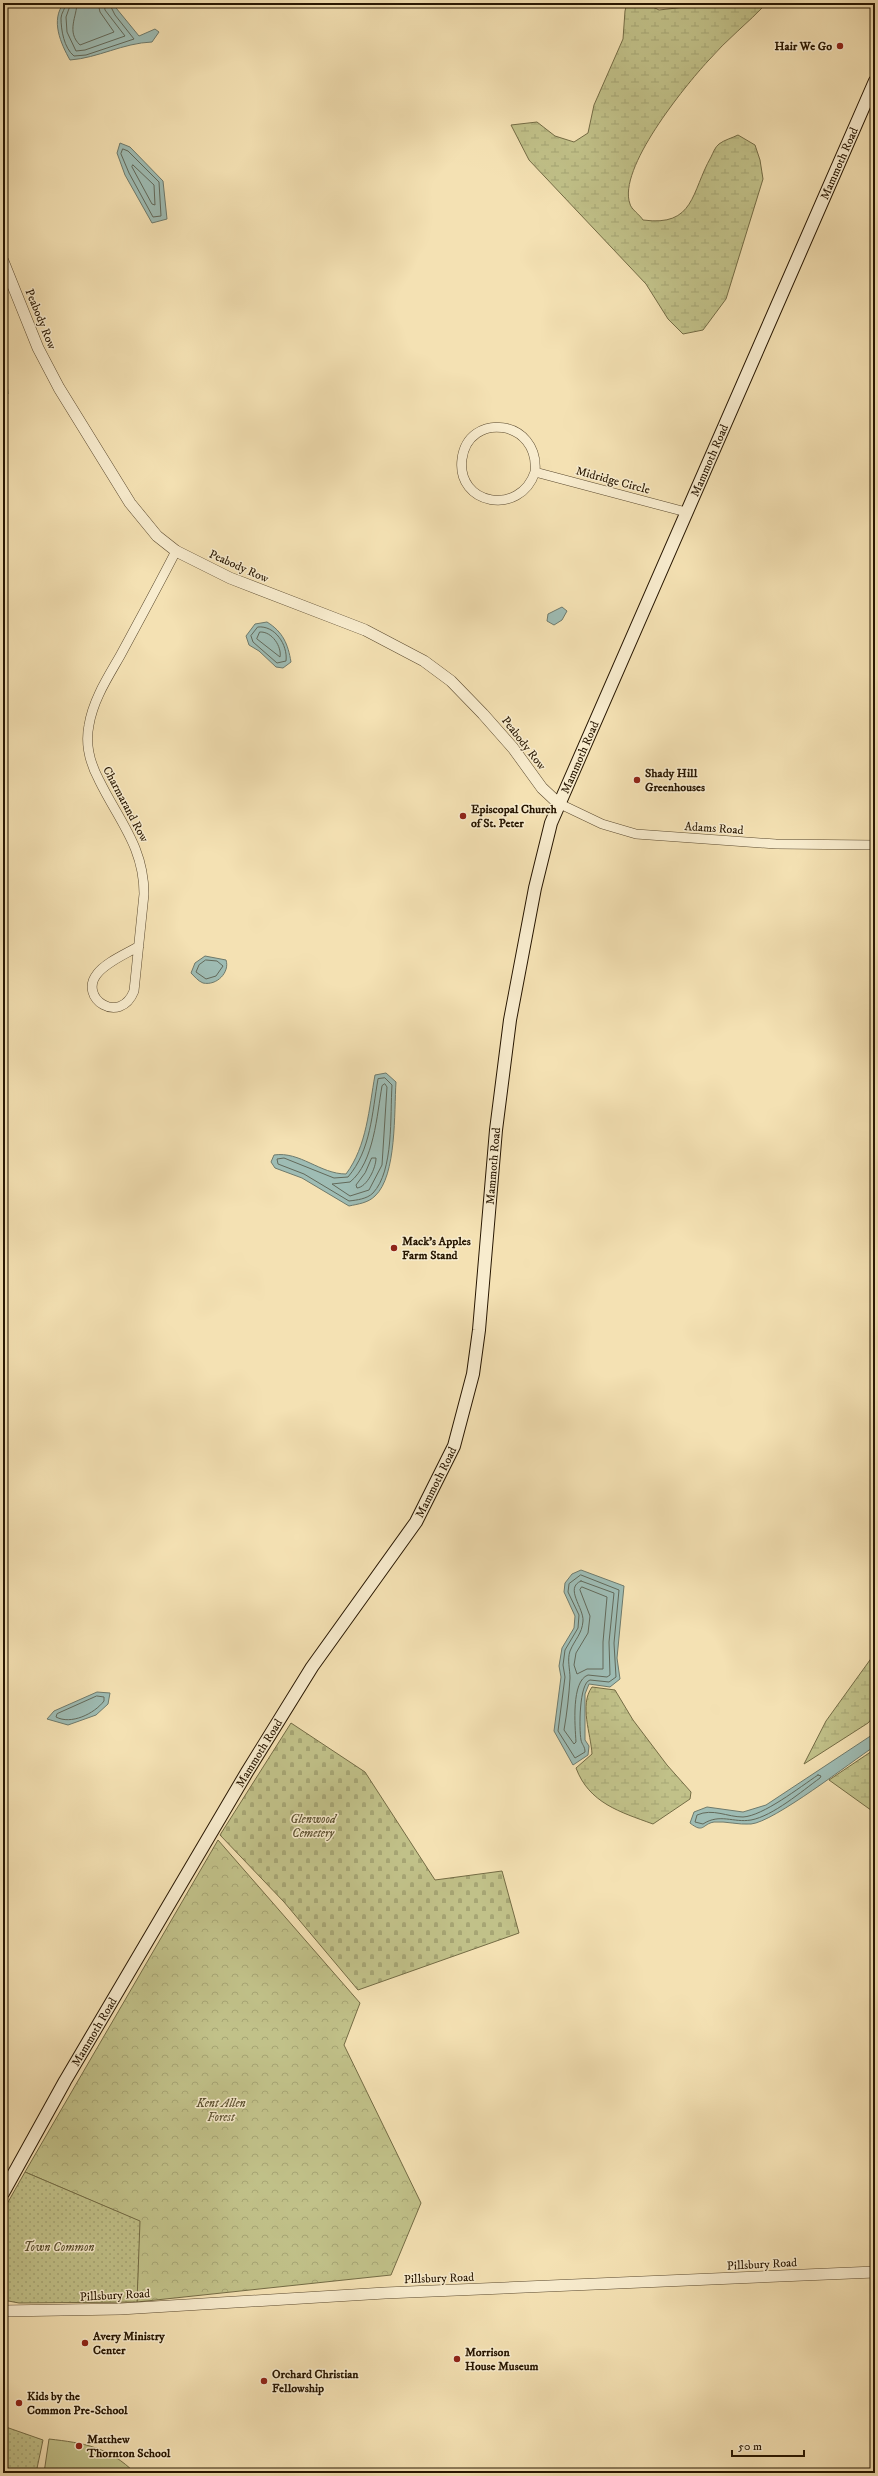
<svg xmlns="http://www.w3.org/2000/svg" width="878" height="2476" font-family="'IM FELL DW Pica',serif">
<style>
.forest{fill:url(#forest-crowns);stroke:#746c45}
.wetland{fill:url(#wetland-marsh);stroke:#746c45}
.cemetery{fill:url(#cemetery-stones);stroke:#746c45}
.park{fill:url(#park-dots);stroke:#746c45}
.garden{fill:#c1c189;stroke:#746c45}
.water{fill:#9ebcb4;stroke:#6e7a6c}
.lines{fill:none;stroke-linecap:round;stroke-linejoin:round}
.shore{stroke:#62695a;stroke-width:1}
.minor-casing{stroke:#5a492e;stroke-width:10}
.tertiary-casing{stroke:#5a492e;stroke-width:12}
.secondary-casing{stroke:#271601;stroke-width:14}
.minor{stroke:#f8ecce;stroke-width:9}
.tertiary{stroke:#f8ecce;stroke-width:11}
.secondary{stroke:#f8ecce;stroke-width:12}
.poi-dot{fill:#8f2418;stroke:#f8ecce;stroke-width:1.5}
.labels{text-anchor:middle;stroke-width:3;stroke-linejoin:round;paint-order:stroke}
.poi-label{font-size:12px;font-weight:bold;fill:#271601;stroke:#f8ecce;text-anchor:start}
.street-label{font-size:12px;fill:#271601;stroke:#f8ecce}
.park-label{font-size:12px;font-style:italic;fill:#5d5231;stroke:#f8ecce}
</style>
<defs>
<pattern id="forest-crowns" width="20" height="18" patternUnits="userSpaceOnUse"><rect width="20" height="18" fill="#c1c189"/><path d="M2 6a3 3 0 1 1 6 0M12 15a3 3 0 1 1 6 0" fill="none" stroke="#a6a574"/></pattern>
<pattern id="wetland-marsh" width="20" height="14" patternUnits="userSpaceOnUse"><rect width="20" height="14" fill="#c1c189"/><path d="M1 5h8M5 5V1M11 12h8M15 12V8" fill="none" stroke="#a6a574"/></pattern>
<pattern id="cemetery-stones" width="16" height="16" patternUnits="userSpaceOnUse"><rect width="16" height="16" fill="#c1c189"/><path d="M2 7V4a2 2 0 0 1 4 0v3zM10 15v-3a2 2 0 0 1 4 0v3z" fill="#a6a574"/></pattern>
<pattern id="park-dots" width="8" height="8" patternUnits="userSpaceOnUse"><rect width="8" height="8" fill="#c1c189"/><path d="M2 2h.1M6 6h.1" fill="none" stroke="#a6a574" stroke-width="1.8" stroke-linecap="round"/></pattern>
</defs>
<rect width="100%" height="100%" fill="#f4e1b3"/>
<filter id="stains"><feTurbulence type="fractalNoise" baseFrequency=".005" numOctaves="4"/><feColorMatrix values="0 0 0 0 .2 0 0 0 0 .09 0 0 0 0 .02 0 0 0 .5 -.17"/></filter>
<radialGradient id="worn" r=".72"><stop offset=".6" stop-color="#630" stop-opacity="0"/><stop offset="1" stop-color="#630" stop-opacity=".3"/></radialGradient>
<!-- forest -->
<polygon class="forest" points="218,1840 360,2003 344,2045 421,2203 391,2275 137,2302 139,2221 25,2172"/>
<!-- wetland -->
<g class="wetland">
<path d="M627,3h18l14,7 44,-5 2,-2h62c-19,20 -41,37 -59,58 -23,25 -91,108 -78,143 1,5 10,11 13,16 52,7 48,-28 68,-63 2,-4 4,-10 8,-13 5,-4 13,-6 19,-9l17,10 5,15 3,19 -37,120 -23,31 -20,4 -15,-15 -22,-35 -117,-124 -18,-35 26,-3 18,14 19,6 14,-9 6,-28 29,-66 2,-28z"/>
<polygon points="875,1653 875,1715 868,1723 804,1764 826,1721"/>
<path d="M592,1687l23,3 18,30 34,45 24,27 -1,7 -37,25c-33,-12 -64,-21 -77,-56l16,-14c-1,-20 -13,-49 0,-67z"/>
<polygon points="875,1749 875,1813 829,1780"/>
</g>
<!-- cemetery -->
<polygon class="cemetery" points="291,1723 365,1772 435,1880 502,1871 519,1933 358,1990 284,1902 220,1835"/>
<!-- park -->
<g class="park">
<polygon points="25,2172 140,2221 137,2302 19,2303 3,2300 3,2211"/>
<polygon points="3,2426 43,2440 36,2473 3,2472"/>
</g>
<!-- garden -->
<path class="garden" d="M49,2439c35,4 60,8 86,34h-91z"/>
<!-- water -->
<g class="water">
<path d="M64,3h48l27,33 16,-7 4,3 -7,10c-29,1 -54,16 -82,18 -9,-16 -20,-40 -6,-57z"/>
<polygon points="120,143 130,147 163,181 167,219 152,223 125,175 117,153"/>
<polygon points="3,380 7,383 8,394 3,397"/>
<polygon points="562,607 567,611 562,620 554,625 547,621 548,614"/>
<path d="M267,622c16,10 21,22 24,40l-8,6 -7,-1 -17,-16 -10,-6 -3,-9 9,-12z"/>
<path d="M205,956l21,4c4,12 -9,26 -23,23 -5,-2 -8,-6 -12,-10l4,-10z"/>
<path d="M386,1073l10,9c-2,29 1,94 -21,114 -7,7 -17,8 -26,10l-47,-28 -27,-10 -4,-6 3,-7c26,-4 46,19 72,19 21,-28 23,-66 29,-99z"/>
<polygon points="581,1570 624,1586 617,1658 620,1679 610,1687 589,1684 585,1694 585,1740 589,1746 588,1755 573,1765 554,1731 561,1677 559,1666 562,1648 574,1628 575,1616 564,1592 565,1583 572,1574"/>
<polygon points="97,1692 110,1693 108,1704 96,1715 68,1725 47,1719 54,1711"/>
<path d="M875,1733v13c-24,16 -101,76 -124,78 -13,1 -25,-3 -37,-2 -12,2 -10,12 -24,1l4,-11 13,-5 36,5 23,-7z"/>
</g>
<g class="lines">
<!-- shore -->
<g class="shore">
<path d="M66,3c0,5 -5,10 -5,15 0,12 3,30 13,38l12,-1 48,-16 -19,-24 -6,-12"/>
<polyline points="71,3 66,17 67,32 76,51 85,50 125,36 105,10 104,3"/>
<path d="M77,3c0,13 -11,29 3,42l34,-13 -14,-20 -2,-9"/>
<polygon points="123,149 128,151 159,182 161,216 153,217 129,173 121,154"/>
<polygon points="133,165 154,185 155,205 152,204 132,167"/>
<path d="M258,627c17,-2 30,18 28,34l-9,2 -24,-21 -2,-6z"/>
<path d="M260,632c12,-1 22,15 20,25l-23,-18z"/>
<polygon points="206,960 217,961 223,966 216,976 206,979 196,972 199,965"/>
<path d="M385,1078l7,7c-2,30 2,86 -19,108 -6,6 -16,7 -24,8l-45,-27 -26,-10 -1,-5 7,-1 50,20 14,-1c23,-27 24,-64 30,-98z"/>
<path d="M385,1084l2,3 -5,78 -13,25 -19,6 -18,-12 18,-2c24,-19 27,-68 32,-96z"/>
<path d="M372,1158h4c0,10 -9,29 -19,30l-1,-3 9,-12z"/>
<path d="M581,1575l38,15 -5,53 2,34 -7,5 -19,-2c-11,3 -11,49 -9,60 1,5 4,6 4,12l-10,6 -17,-27 7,-54 -2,-12 2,-15 13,-22 1,-13 -11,-23 1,-8z"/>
<path d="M581,1581l33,12 -5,49 1,33 -3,2 -19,-2c-17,6 -13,51 -12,67l-2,2 -10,-14c3,-17 5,-35 6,-52 0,-9 -3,-18 0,-27 5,-12 12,-17 13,-30 1,-13 -19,-33 -2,-40z"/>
<polygon points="582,1587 607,1597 603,1642 603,1669 587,1669 577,1674 574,1665 576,1653 588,1633 590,1616 580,1590"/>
<path d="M97,1696l7,1v4c-10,13 -33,24 -48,16l1,-3z"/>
<path d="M818,1775l3,1 -1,2c-18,13 -47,38 -69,42 -18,3 -31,-7 -48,4l-8,-2 2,-7c16,-7 30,2 46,2 20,-1 57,-30 75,-42z"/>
</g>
<!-- minor casing -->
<g class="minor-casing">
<g id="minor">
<path d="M535,472c-15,45 -79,33 -73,-13 6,-48 78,-40 73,13l151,40"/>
<polyline points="558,803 602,824 636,834 776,844 875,845"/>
<path d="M139,946c-13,8 -33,16 -42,28 -19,24 23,52 37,17l10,-97c0,-47 -25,-73 -45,-114 -9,-17 -14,-36 -10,-55 4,-25 19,-48 31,-69 19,-35 38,-70 56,-105"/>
</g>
</g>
<!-- tertiary casing -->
<g class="tertiary-casing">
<g id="tertiary">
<polyline points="3,261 38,348 59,388 130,503 157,536 176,551 230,578 365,630 424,661 451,681 483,714 513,748 542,788 558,803"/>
<polyline points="3,2311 120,2309 385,2293 875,2272"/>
</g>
</g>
<!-- secondary casing -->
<g class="secondary-casing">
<g id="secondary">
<path id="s1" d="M3,2193l62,-112 182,-309 65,-105 104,-145 38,-76 19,-72 6,-44 17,-200 14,-110 25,-132 16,-65 324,-742"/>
</g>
</g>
<!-- minor -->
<use href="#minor" class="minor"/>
<!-- tertiary -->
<use href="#tertiary" class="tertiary"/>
<!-- secondary -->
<use href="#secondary" class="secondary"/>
</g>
<!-- markers -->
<g class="poi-dot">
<circle cx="840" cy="46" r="4"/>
<circle cx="637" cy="780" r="4"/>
<circle cx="463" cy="816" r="4"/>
<circle cx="394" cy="1248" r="4"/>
<circle cx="85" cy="2343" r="4"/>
<circle cx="457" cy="2359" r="4"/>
<circle cx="264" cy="2381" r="4"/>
<circle cx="19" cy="2403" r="4"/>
<circle cx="79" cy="2446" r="4"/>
</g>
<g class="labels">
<!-- poi labels -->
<g class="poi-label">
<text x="832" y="50" text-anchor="end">Hair We Go</text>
<text x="645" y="777">Shady Hill<tspan x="645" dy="14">Greenhouses</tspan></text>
<text x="471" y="813">Episcopal Church<tspan x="471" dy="14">of St. Peter</tspan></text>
<text x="402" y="1245">Mack's Apples<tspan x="402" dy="14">Farm Stand</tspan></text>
<text x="93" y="2340">Avery Ministry<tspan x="93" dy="14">Center</tspan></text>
<text x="465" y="2356">Morrison<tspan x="465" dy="14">House Museum</tspan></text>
<text x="272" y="2378">Orchard Christian<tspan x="272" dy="14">Fellowship</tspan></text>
<text x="27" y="2400">Kids by the<tspan x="27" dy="14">Common Pre-School</tspan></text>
<text x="87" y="2443">Matthew<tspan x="87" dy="14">Thornton School</tspan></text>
</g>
<!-- street labels -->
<g class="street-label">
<text dy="4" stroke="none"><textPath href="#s1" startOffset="2225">Mammoth Road</textPath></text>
<text transform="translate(41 319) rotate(68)" y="4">Peabody Row</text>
<text dy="4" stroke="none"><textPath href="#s1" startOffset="1901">Mammoth Road</textPath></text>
<text transform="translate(613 480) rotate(15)" y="4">Midridge Circle</text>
<text transform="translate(239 566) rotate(24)" y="4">Peabody Row</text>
<text transform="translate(524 743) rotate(52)" y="4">Peabody Row</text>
<text dy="4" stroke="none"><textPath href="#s1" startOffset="1577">Mammoth Road</textPath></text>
<text transform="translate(126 804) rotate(62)" y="4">Charmarand Row</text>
<text transform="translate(714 828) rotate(4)" y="4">Adams Road</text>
<text dy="4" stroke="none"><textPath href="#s1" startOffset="1157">Mammoth Road</textPath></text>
<text dy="4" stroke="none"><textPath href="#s1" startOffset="833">Mammoth Road</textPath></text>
<text dy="4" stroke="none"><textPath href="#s1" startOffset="509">Mammoth Road</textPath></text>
<text dy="4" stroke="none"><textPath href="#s1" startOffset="185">Mammoth Road</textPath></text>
<text transform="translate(762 2264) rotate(-3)" y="4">Pillsbury Road</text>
<text transform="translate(439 2278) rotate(-2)" y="4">Pillsbury Road</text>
<text transform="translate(115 2295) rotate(-3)" y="4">Pillsbury Road</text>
</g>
<!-- park labels -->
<g class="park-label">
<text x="313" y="1823">Glenwood<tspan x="313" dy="14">Cemetery</tspan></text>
<text x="221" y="2107">Kent Allen<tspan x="221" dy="14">Forest</tspan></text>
<text x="59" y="2251">Town Common</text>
</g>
</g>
<!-- margin -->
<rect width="878" height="2476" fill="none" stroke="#f4e1b3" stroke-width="16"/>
<rect x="4" y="4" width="870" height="2468" fill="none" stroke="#271601" stroke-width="2"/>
<rect x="8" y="8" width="862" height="2460" fill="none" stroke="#271601"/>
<!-- scale -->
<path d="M732 2450v6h72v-6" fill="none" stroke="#271601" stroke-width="2"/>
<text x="738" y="2450" font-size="12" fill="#271601" stroke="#f8ecce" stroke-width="3" paint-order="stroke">50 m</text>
<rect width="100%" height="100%" filter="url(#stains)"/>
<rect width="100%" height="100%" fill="url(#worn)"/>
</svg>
